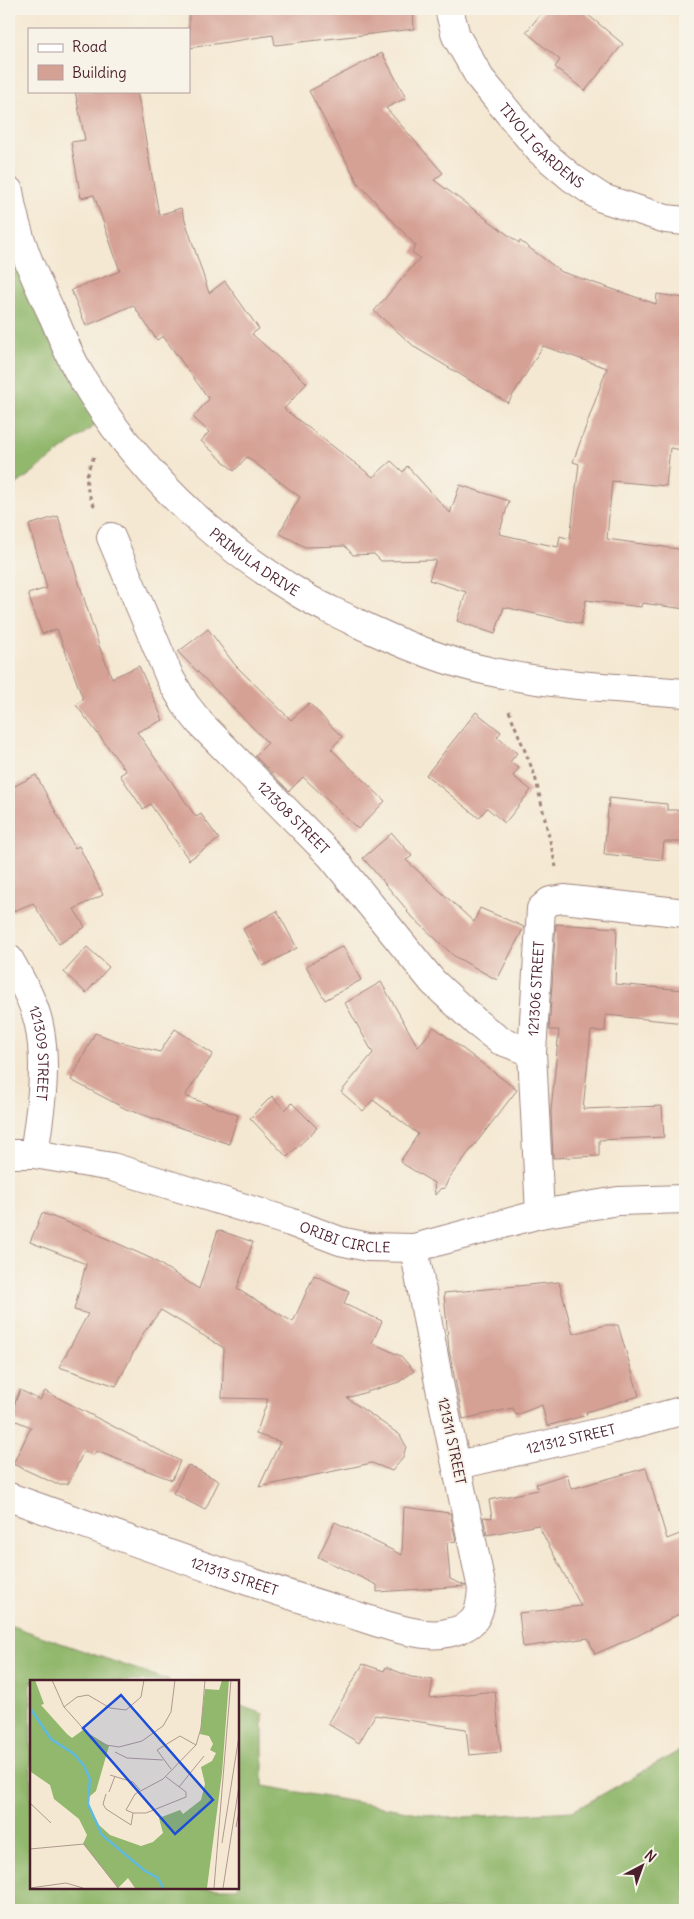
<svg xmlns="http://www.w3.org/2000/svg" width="694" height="1919" font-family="Delius,sans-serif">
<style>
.forest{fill:#92b86d;stroke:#6e6c4c}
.building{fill:#d6a195}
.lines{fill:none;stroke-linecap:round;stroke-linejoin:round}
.minor-casing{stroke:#9f847e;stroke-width:30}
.path{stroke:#9f847e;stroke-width:3;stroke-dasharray:4 4;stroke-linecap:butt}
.minor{stroke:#fff;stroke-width:28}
.labels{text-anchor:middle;stroke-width:4;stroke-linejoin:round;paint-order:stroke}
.street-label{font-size:14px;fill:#4a1f2b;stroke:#f7f3e8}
.inset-river{fill:none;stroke:#5fbadd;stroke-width:2.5}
.inset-road{fill:none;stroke:#b0988f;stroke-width:1}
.view{fill:#1d4ed8;fill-opacity:0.15;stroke:#1d4ed8;stroke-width:2.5}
.inset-edge{fill:none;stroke:#4a1f2b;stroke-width:2.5}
</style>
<rect width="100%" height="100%" fill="#f7f3e8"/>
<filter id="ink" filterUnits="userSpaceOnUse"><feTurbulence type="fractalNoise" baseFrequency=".02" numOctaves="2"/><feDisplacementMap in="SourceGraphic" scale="10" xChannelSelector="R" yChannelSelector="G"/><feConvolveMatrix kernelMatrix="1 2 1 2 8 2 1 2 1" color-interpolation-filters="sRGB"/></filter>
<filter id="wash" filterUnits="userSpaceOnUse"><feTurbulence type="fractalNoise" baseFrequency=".0096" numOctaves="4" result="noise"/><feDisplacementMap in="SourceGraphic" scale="20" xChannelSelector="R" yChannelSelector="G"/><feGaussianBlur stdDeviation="1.12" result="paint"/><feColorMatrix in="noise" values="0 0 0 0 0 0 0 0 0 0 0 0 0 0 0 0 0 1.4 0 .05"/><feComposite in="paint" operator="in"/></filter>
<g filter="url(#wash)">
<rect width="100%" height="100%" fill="#f4e8d2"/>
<!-- forest -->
<g class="forest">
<polygon points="9,211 106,417 9,490"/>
<polygon points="9,1625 170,1681 31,1682 31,1888 238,1888 238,1705 263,1714 263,1786 447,1818 573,1811 679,1751 685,1746 685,1910 9,1910"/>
</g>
<g id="blocks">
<!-- building -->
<g class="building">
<polygon points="189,9 413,9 414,29 275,45 273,35 189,48"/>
<polygon points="545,9 581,9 623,44 585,91 555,67 560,60 526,32"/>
<polygon points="382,53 406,98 386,108 443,173 434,180 519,243 520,241 562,272 656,304 657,294 685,298 685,430 683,450 670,448 666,486 612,481 607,539 685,550 685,609 642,603 641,607 586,600 581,624 504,607 495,634 457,621 466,592 429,580 436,560 381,561 374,554 353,555 345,546 305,547 279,533 300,497 247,457 234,471 201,441 209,432 193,417 209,399 163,336 157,340 133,305 86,326 71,290 120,271 94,195 81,198 71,142 85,140 75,91 137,91 159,215 181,208 209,293 225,281 259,329 252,334 307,383 284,409 373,477 391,461 403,472 407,466 450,513 460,485 509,501 499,534 558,547 560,536 570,539 579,464 573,462 607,368 543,346 508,403 416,348 374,311 420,258 412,252 416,246 358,183 309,91"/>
<polygon points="58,516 99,646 112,678 139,666 163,720 137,732 196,817 201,814 219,839 189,860 150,804 143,809 120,775 126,771 76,705 83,699 57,629 42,634 28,594 47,588 29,525"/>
<polygon points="208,629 235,665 291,720 309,703 342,737 331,749 385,801 358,829 303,777 289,791 255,756 268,743 178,652"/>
<polygon points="476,712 501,732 497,737 517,753 510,762 519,768 513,776 531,790 505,823 487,808 479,818 426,775"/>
<polygon points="36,775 75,848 79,846 103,895 74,909 85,927 59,944 33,903 9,913 9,789"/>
<polygon points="609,798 667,804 667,810 685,810 685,842 664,842 662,860 604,854"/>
<polygon points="392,833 412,856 406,860 474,922 480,908 524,927 497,980 454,956 407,912 408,911 363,858"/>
<polygon points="277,911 297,948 263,966 243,929"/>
<polygon points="556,924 617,928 615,984 685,990 685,1023 606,1015 605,1031 591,1031 583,1109 662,1106 664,1137 599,1140 599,1156 553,1158 551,1111 559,1030 549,1030"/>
<polygon points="343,946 361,980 325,1000 306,966"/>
<polygon points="87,947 109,967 86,993 64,972"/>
<polygon points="381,982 418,1047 434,1027 517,1090 449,1178 444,1189 441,1188 435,1195 434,1183 400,1162 418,1134 373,1100 363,1111 341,1092 373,1053 345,1003"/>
<polygon points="175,1029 213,1054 185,1096 238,1115 229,1144 126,1109 71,1080 95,1033 117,1041 160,1052"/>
<polygon points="272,1096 285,1110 292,1103 317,1128 287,1157 250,1118"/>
<polygon points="42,1213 88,1230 152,1259 199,1289 218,1230 253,1242 237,1289 293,1322 314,1275 349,1291 344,1304 382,1321 372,1343 401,1356 414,1371 399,1382 347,1398 400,1435 406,1446 403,1458 392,1471 372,1463 259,1487 280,1442 256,1434 268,1399 222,1398 224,1348 161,1310 144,1332 116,1386 59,1367 88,1314 74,1310 86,1264 30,1242"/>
<polygon points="559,1282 573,1334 606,1325 618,1325 639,1396 586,1412 587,1415 547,1426 542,1405 516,1415 513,1408 463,1419 449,1350 444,1293"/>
<polygon points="20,1390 40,1400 45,1391 180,1461 172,1480 96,1451 94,1455 84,1451 68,1484 56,1484 13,1464 31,1427 9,1418"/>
<polygon points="188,1465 219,1481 205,1510 173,1493"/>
<polygon points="646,1468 667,1539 685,1532 685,1611 637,1636 595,1654 588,1638 523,1647 519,1613 581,1606 538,1525 487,1535 483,1517 492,1518 489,1500 538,1490 536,1484 567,1474 571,1489"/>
<polygon points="404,1507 450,1513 456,1541 447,1543 450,1579 466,1586 377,1592 377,1585 318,1557 335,1522 402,1555"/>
<polygon points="363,1664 384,1671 386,1667 411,1677 433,1680 430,1698 495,1691 501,1752 469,1755 466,1729 375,1715 359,1743 328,1724"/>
</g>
</g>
</g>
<g filter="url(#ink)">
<use href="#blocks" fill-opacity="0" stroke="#9f847e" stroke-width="1"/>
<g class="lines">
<!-- minor casing -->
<g class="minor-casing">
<g id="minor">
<path id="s1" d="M449,9l7,27 24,42 59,72 33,28 30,20 64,21 19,2"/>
<path id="s2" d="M9,191c6,44 25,85 44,125 9,20 17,43 29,62 53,90 130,164 220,217 16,10 33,17 49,25 45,22 93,42 142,52 64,14 128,16 192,21"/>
<path id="s3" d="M111,537l59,141 15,26 15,19 131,133 102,126 44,41 22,17 33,12"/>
<path id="s4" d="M9,959c12,21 25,42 30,66 9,43 1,87 -5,129"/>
<path id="s5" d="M9,1154h25l78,13 178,55 50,19 28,6 46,1 126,-34 78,-13 67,-2"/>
<path id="s6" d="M540,1214l-8,-162 9,-143 9,-8 14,-2 121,14"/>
<path id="s7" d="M458,1465l152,-35 75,-20"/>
<path id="s8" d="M9,1497c111,39 222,81 336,115 26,8 76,28 102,21 29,-6 33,-17 35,-44l-44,-211 -24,-130"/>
</g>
</g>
<!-- path -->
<g class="path">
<path d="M94,457c-11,20 -9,32 2,52"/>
<polyline points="509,711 535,776 556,867"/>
</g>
<!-- minor -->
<use href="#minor" class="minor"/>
</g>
</g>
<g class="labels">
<!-- street labels -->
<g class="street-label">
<text dy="5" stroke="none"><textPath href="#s1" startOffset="168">TIVOLI GARDENS</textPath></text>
<text dy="5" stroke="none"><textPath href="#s2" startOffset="456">PRIMULA DRIVE</textPath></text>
<text dy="5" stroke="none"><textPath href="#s3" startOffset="340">121308 STREET</textPath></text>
<text dy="5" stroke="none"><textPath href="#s6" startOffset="226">121306 STREET</textPath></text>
<text dy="5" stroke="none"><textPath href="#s4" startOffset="101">121309 STREET</textPath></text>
<text dy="5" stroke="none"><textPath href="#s5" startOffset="348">ORIBI CIRCLE</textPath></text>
<text dy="5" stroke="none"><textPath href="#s7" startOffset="116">121312 STREET</textPath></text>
<text transform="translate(452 1441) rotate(78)" y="5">121311 STREET</text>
<text dy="5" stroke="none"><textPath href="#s8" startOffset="239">121313 STREET</textPath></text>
</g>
</g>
<!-- overview -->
<g transform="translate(30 1680)">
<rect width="209" height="209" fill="#f4e8d2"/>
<path d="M0,0h5l9,24 -3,1 26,29 5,4 11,-8 26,16 -13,45 -7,6 -1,7 11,21 11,10 31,11 12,-4 10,-9 -4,-15 21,-8 3,4 18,-14 4,-16 -4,-17 11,-6 4,-8 -6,-3 3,-6 -4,-8 -9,-2 5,-45 14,1 3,-10h7l-7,93 -15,115h-72l-7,-10 -10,10 -35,-44 4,-9 -8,-16 -25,-20 -4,-14 -19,-13z" fill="#92b86d"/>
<path class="inset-river" d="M0,28l21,31 23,15 10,12 6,13 -2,25 14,31 43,36 13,7 5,10"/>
<path class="inset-road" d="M22,0l12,27 25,28 17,10 13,2 23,-6 21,-15 8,-14 4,-32M34,27l13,-10 11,-2 22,13 16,2 15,-13 3,-17M85,72l12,6 36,2M141,89l-14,-19 23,-14 16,9M80,95l23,7 7,8M136,97l20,15v5l-40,16h-13l-7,-3 9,-16 28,-15 33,-34 5,-17 4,-48M149,107l25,-31M79,112l6,-16M76,114l-3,10 3,5 25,16 2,-12M0,123l21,20M206,147l3,-16M192,163l17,-107M0,169l54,-5 34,44M0,208l36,-5 17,5M184,208l17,-208M193,208l16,-102"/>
<path class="view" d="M91,15l92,105 -38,34 -92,-106z"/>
<rect width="209" height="209" class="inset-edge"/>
</g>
<!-- margin -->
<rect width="694" height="1919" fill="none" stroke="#f7f3e8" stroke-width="30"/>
<!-- legend -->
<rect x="28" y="28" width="162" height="65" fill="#f7f3e8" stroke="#b29e9c"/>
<rect x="38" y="44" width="25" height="8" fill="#ffffff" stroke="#b29e9c"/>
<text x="72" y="52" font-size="15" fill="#4a1f2b">Road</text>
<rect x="38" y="65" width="25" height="15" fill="#d6a195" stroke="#b29e9c"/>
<text x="72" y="78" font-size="15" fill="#4a1f2b">Building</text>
<!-- north arrow -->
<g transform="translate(642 1866) rotate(41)" stroke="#f7f3e8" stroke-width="4" paint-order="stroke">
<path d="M0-4L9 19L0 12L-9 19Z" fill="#4a1f2b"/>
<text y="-8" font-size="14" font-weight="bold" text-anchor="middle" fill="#4a1f2b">N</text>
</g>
</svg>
